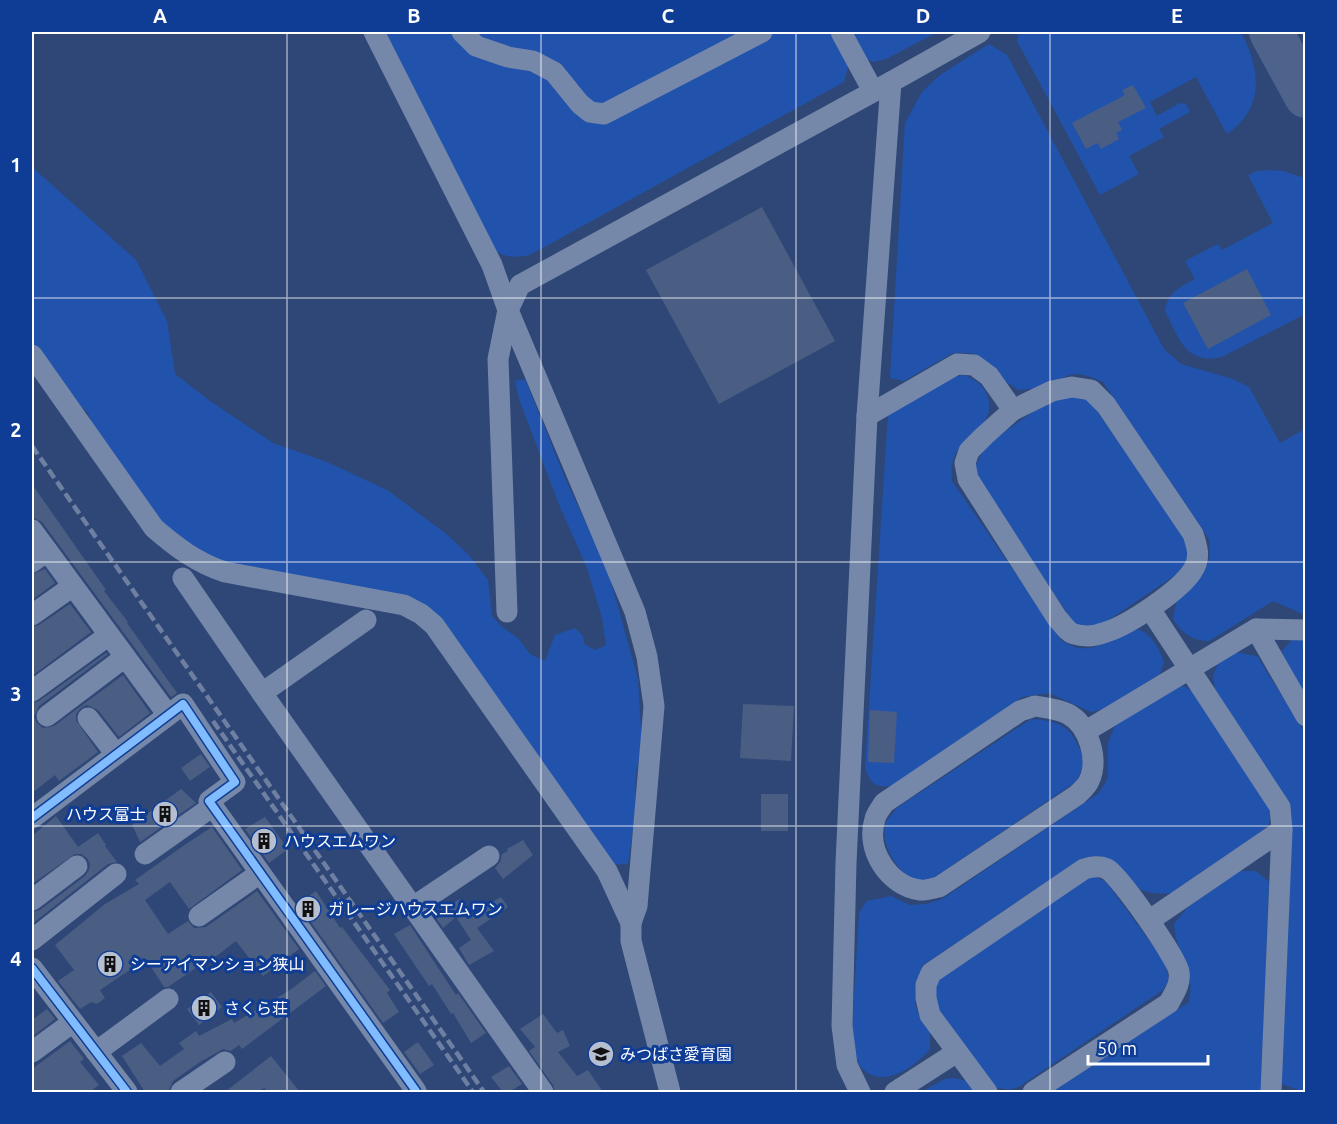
<svg xmlns="http://www.w3.org/2000/svg" width="1337" height="1124" font-family="Ubuntu,'Noto Sans JP',sans-serif">
<style>
.green{fill:#2253ac}
.lines{fill:none;stroke-linecap:round;stroke-linejoin:round}
.taxiway{stroke:#4e638c;stroke-width:44}
.building{fill:#4a5e84}
.minor{stroke:#7688a9;stroke-width:21}
.rail{stroke:#6e7fa1;stroke-width:4.5;stroke-dasharray:10 4.5;stroke-linecap:butt}
.cycleway-casing{stroke:#0f3d95;stroke-width:11}
.cycleway{stroke:#80bcff;stroke-width:8}
.grid{fill:none;stroke:#fff;stroke-width:1.5;stroke-opacity:0.55}
.labels{text-anchor:middle;stroke-width:6;stroke-linejoin:round;paint-order:stroke}
.poi-label{font-size:16px;fill:#fff;stroke:#0f3d95;text-anchor:start}
.neatline{fill:none;stroke:#fff;stroke-width:2}
.grid-label{font-size:20px;text-anchor:middle;font-weight:bold;fill:#fff}
</style>
<rect width="100%" height="100%" fill="#2e4776"/>
<!-- green -->
<g class="green">
<path d="M377,32h454l18,31 -5,19 -9,5 -305,168c-16,3 -25,3 -39,-7z"/>
<polygon points="847,32 938,32 886,59 873,62 859,55"/>
<path d="M1019,32h222c19,37 25,75 -14,102l-31,-57 -46,25 7,14 23,-13 6,1 4,8 -31,17 5,8 -35,19 10,18 -39,21 -83,-154z"/>
<path d="M989,44l18,11 157,294 17,15 52,15 16,8 31,56 25,-14v186l-32,-14 -64,40c-18,-1 -26,-7 -36,-22l4,-20 25,-24 8,-17 -1,-19 -106,-157c-34,-15 -30,-6 -60,4 -8,3 -17,3 -24,4l-16,-10 -14,-17 -17,-10h-19l-49,28 -14,-3 15,-255 17,-31 18,-17z"/>
<polygon points="32,167 136,260 167,321 175,374 210,401 273,443 327,462 387,490 445,533 468,554 488,580 492,616 502,627 518,638 530,654 545,661 555,635 575,628 583,636 584,644 595,650 606,645 602,618 587,568 560,507 520,402 515,381 525,379 565,478 608,571 638,679 642,746 636,773 635,814 628,864 596,865 434,625 389,602 194,558 109,464 88,413 41,368 32,356"/>
<path d="M1270,170l13,1 22,7v136l-83,43c-37,8 -43,-19 -57,-46 2,-18 15,-24 30,-32l-10,-18 33,-17 4,6 51,-27 -25,-48 9,-4z"/>
<path d="M963,375c10,3 20,9 24,20 11,29 -20,37 -31,58 -5,10 -5,17 -4,28l110,160c5,2 12,7 18,7 35,5 57,-52 84,13l-4,13 -57,35 -12,3 -42,-19 -27,4 -128,88c-18,4 -24,-1 -29,-18l23,-352 61,-38z"/>
<polygon points="1076,392 1091,402 1189,545 1191,557 1180,572 1104,623 1081,628 1074,623 974,477 976,465 986,445 1052,398"/>
<polygon points="1305,638 1305,698 1287,668 1282,651 1292,640"/>
<polygon points="1235,652 1257,656 1305,733 1306,1089 1301,1091 1280,1083 1291,813 1216,694 1213,677 1219,659"/>
<path d="M1184,686l12,8 75,113 -2,17 -7,7 -91,62c-35,4 -47,-14 -71,-37l-18,2 -160,108c-8,26 -13,43 8,63v20c-25,29 -66,46 -79,-3l8,-132 7,-13 25,-5 19,9 16,-1 16,-5 157,-106 9,-15v-35l9,-22 52,-32z"/>
<path d="M1031,719c35,2 42,11 54,43l-8,19 -142,96c-4,2 -10,4 -14,4 -21,0 -43,-40 -35,-59 3,-5 9,-11 12,-15z"/>
<path d="M1239,871h17l13,11 -8,210h-209l137,-90c7,-35 -13,-46 -15,-78l13,-16z"/>
<polygon points="1097,877 1107,883 1164,961 1169,979 1163,990 1020,1086 1009,1090 994,1087 936,1008 934,992 938,980 1085,879"/>
<polygon points="955,1078 967,1081 976,1092 921,1092 945,1079"/>
</g>
<g class="lines">
<!-- taxiway -->
<polyline class="taxiway" points="1271,32 1306,96"/>
</g>
<!-- building -->
<g class="building">
<polygon points="1133,85 1146,108 1118,122 1122,130 1116,133 1119,139 1101,149 1098,143 1086,149 1072,123 1125,95 1122,90"/>
<polygon points="762,207 835,341 719,404 646,270"/>
<polygon points="1247,269 1271,315 1208,349 1183,303"/>
<polygon points="32,484 106,590 104,591 128,622 127,623 177,693 171,697 42,522 32,517"/>
<polygon points="45,569 55,583 32,600 32,574"/>
<polygon points="70,604 91,632 32,676 32,627 39,625"/>
<polygon points="106,653 108,654 39,706 34,717 37,723 43,728 54,726 123,675 150,713 119,737 98,710 87,705 81,708 76,714 76,720 98,752 59,781 55,775 32,793 32,703 39,701"/>
<polygon points="743,704 794,706 791,761 740,758"/>
<polygon points="870,710 897,712 894,763 868,762"/>
<polygon points="201,754 210,767 190,781 181,768"/>
<polygon points="181,789 196,803 140,842 132,825"/>
<rect x="761" y="794" width="27" height="37"/>
<polygon points="56,816 78,847 98,833 106,845 105,846 117,862 108,864 32,924 32,912 40,910 85,876 89,870 90,864 87,858 81,854 75,854 32,884 32,836"/>
<polygon points="265,817 288,849 269,863 245,829"/>
<polygon points="212,827 242,870 189,909 170,882 145,900 168,934 188,921 194,928 206,927 257,891 299,949 263,976 236,941 202,967 200,965 168,987 164,987 146,959 100,990 105,998 97,1004 91,1002 80,1009 58,981 74,970 55,945 105,904 139,884 135,880 186,844"/>
<polygon points="523,840 533,855 503,879 495,868 500,862 502,854 508,851 507,849"/>
<polygon points="316,891 340,928 342,927 390,990 387,993 399,1012 383,1023 298,904"/>
<polygon points="501,897 508,907 477,928 494,951 469,965 459,948 471,940 456,917 443,928 433,914 460,899 472,914"/>
<polygon points="410,925 456,995 458,993 486,1033 471,1043 453,1013 451,1014 432,984 429,986 394,934"/>
<polygon points="315,971 326,986 242,1049 239,1045 231,1051 223,1049 200,1062 173,1081 168,1092 145,1092 122,1056 141,1043 160,1066 184,1049 179,1043 196,1031 199,1036 232,1019 234,1023 290,990"/>
<polygon points="211,992 222,1007 199,1025 187,1009"/>
<polygon points="47,1009 55,1019 32,1037 32,1020"/>
<polygon points="543,1014 557,1033 563,1030 570,1046 558,1052 577,1076 588,1070 603,1092 555,1092 553,1085 529,1051 535,1047 520,1029"/>
<polygon points="70,1041 84,1059 80,1062 99,1085 90,1092 32,1092 32,1069"/>
<polygon points="418,1042 434,1065 420,1074 404,1052"/>
<polygon points="271,1056 300,1092 269,1092 264,1088 257,1092 225,1092"/>
<polygon points="509,1066 522,1084 509,1092 503,1092 491,1077"/>
</g>
<g class="lines">
<!-- minor -->
<g class="minor">
<polyline points="374,32 492,265 508,310 635,612 647,657 654,706 637,906 631,923 631,941 670,1092"/>
<polyline points="462,32 476,46 508,57 533,61 554,72 580,104 590,112 604,114 762,32"/>
<polyline points="841,32 873,91"/>
<path d="M32,355l122,173c22,19 43,35 71,44l179,33 17,9 13,11 173,246 24,52"/>
<path d="M1072,387l19,3 15,15 87,129c4,12 8,24 0,36 -12,20 -64,55 -87,62 -10,4 -22,5 -32,2 -7,-2 -12,-11 -17,-16l-89,-139 -3,-16 4,-12 15,-15 29,-26 39,-19z"/>
<polyline points="867,416 957,364 974,365 989,376 1013,410"/>
<polyline points="32,530 168,715"/>
<polyline points="32,562 47,551"/>
<polyline points="183,578 262,693"/>
<polyline points="1150,609 1280,807 1282,830 1271,1092"/>
<polyline points="507,612 498,359 508,310 520,285 891,82 980,32"/>
<polyline points="32,615 73,586"/>
<polyline points="366,620 262,693 543,1092"/>
<polyline points="1256,629 1306,716"/>
<polyline points="32,691 109,635"/>
<path d="M1035,706c11,2 23,3 33,8 21,11 31,46 21,67 -2,5 -8,10 -12,14l-138,92c-6,1 -13,4 -19,3 -31,-4 -55,-40 -45,-71 1,-5 6,-11 9,-16l136,-92z"/>
<polyline points="47,716 125,657"/>
<polyline points="88,718 116,754"/>
<polyline points="1086,731 1256,629 1306,630"/>
<polyline points="32,818 183,704 235,782 209,801 416,1091 414,1092"/>
<polyline points="145,854 213,806"/>
<polyline points="32,900 77,866"/>
<polyline points="413,907 489,856"/>
<polyline points="199,916 260,873"/>
<polyline points="1150,920 1282,830"/>
<polyline points="32,940 116,874"/>
<polyline points="32,968 127,1092"/>
<polyline points="32,1052 73,1022"/>
<polyline points="96,1052 168,999"/>
<polyline points="181,1092 225,1062"/>
<polyline points="860,1092 847,1065 842,1026 846,863 867,416 891,82"/>
<polyline points="895,1092 957,1052"/>
<path d="M987,1092l-57,-77 -4,-17v-13l5,-12 153,-104c7,-2 15,-4 23,0 12,6 70,89 72,103 2,12 -5,21 -10,31l-136,89"/>
</g>
<!-- rail -->
<g class="rail">
<polyline points="32,446 484,1092"/>
<polyline points="213,721 473,1092"/>
</g>
<!-- cycleway casing -->
<g class="cycleway-casing">
<g id="cycleway">
<polyline points="32,818 183,704 235,782 209,801 416,1091 414,1092"/>
<polyline points="32,968 127,1092"/>
</g>
</g>
<!-- cycleway -->
<use href="#cycleway" class="cycleway"/>
</g>
<!-- grid -->
<path class="grid" d="M287,32v1060M541,32v1060M796,32v1060M1050,32v1060M32,298h1274M32,562h1274M32,826h1274"/>
<!-- icons -->
<defs>
<g id="building-disc" transform="scale(1.35)"><circle r="9.5" fill="#b6bfcf" stroke="#0f3d95"/><path d="M-4-6H4V6H1V3H-1V6H-4ZM-2.5-4.3h1.7v1.8h-1.7ZM.8-4.3h1.7v1.8H.8ZM-2.5-1h1.7V.8h-1.7ZM.8-1h1.7V.8H.8Z" fill="#111"/></g>
<g id="school-disc" transform="scale(1.35)"><circle r="9.5" fill="#b6bfcf" stroke="#0f3d95"/><path d="M0-5L7-2L0 1L-7-2ZM-4 1L0 2.5L4 1V4Q0 6-4 4Z" fill="#111"/></g>
</defs>
<g fill-rule="evenodd">
<use href="#building-disc" x="165" y="814"/>
<use href="#building-disc" x="264" y="841"/>
<use href="#building-disc" x="308" y="909"/>
<use href="#building-disc" x="110" y="964"/>
<use href="#building-disc" x="204" y="1008"/>
<use href="#school-disc" x="601" y="1054"/>
</g>
<g class="labels">
<!-- poi labels -->
<g class="poi-label">
<text x="146" y="820" text-anchor="end">ハウス富士</text>
<text x="284" y="847">ハウスエムワン</text>
<text x="328" y="915">ガレージハウスエムワン</text>
<text x="130" y="970">シーアイマンション狭山</text>
<text x="224" y="1014">さくら荘</text>
<text x="620" y="1060">みつばさ愛育園</text>
</g>
</g>
<!-- border -->
<rect width="1337" height="1124" fill="none" stroke="#0f3d95" stroke-width="66"/>
<!-- scale -->
<path d="M1088 1055v9h120v-9" fill="none" stroke="#ffffff" stroke-width="3"/>
<text x="1097" y="1055" font-size="18" fill="#ffffff" stroke="#0f3d95" stroke-width="4.5" paint-order="stroke">50 m</text>
<rect x="33" y="33" width="1271" height="1058" class="neatline"/>
<g class="grid-label">
<text x="160" y="23">A</text>
<text x="414" y="23">B</text>
<text x="668" y="23">C</text>
<text x="923" y="23">D</text>
<text x="1177" y="23">E</text>
<text x="16" y="172">1</text>
<text x="16" y="437">2</text>
<text x="16" y="701">3</text>
<text x="16" y="966">4</text>
</g>
</svg>
